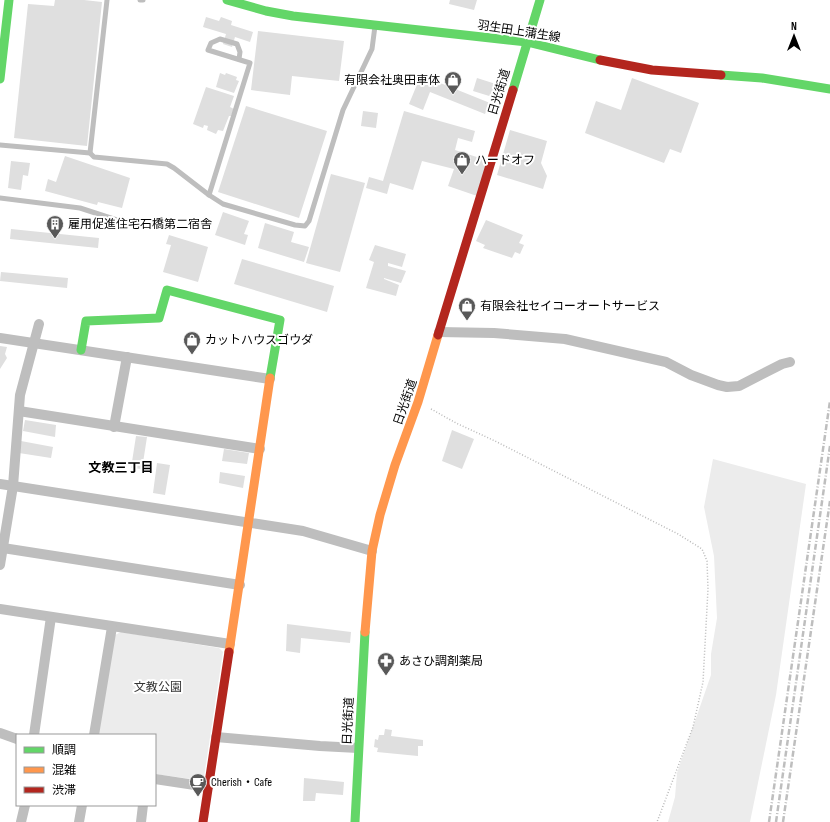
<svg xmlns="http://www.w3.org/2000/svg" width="830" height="822" font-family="'Sofia Sans Condensed','Noto Sans JP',sans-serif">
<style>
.green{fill:#ececec}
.building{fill:#dfdfdf}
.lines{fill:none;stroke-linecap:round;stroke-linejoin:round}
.path{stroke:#b9b9b9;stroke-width:1.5;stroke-dasharray:1 2;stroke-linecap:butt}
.lane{stroke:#bebebe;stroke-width:5}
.street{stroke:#bebebe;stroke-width:10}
.fast{stroke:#63d668;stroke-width:9}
.slow{stroke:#ff974d;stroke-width:9}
.jam{stroke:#b3261e;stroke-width:9}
.rail{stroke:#bebebe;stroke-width:2.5;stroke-dasharray:6 2 1 2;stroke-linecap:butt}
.labels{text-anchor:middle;stroke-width:4;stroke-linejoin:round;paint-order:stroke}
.street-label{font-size:12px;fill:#000;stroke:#fff}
.poi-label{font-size:12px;fill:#000;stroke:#fff;text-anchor:start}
.park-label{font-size:12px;fill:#333;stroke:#fff}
.neighbourhood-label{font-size:13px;font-weight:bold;fill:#000;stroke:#fff}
</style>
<rect width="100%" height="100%" fill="#fff"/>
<!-- green -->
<g class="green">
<polygon points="713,459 806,484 776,695 750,822 668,822 675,797 677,773 711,675 711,654 717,618 714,556 704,507"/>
<polygon points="121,632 219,648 223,652 204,777 198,780 155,774 155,735 98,735 115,635"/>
</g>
<!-- building -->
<g class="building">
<polygon points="55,0 84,0 102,2 87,146 14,138 28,4 54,6"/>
<polygon points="450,0 477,0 474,10 449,4"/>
<polygon points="206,17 219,21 221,17 232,21 231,25 253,32 250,42 235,37 232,47 223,44 226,34 203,27"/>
<polygon points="258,31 344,41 339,81 292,76 290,95 251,90"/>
<polygon points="220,73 225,75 226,73 237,77 236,80 239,81 234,93 216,87"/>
<polygon points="418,74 490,103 485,114 430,92 423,110 409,104 416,87 413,86"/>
<polygon points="477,78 502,86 499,99 473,91"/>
<polygon points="632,78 699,103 681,153 670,149 664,163 585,133 596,101 621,110"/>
<polygon points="206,87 234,96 230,107 234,109 231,116 229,116 223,131 218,130 216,134 207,130 208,126 204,125 203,128 193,124"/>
<polygon points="246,106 327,131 299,218 218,192"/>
<polygon points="363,111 378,113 376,128 361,126"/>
<polygon points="404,111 475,131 472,142 458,138 455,150 489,161 480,197 448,186 454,169 422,161 413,190 390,183 387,194 366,188 369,177 383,181"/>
<polygon points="510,130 547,141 541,163 547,176 543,189 497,175"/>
<polygon points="65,156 130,178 122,208 98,202 97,205 45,191 48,179 56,182"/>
<polygon points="11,161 30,163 28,176 23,175 21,190 8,188"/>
<polygon points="331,174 365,183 340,272 306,263"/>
<polygon points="223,212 249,221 244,234 248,235 245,245 215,235"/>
<polygon points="486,220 523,235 519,243 524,245 520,254 515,252 512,258 483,248 485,245 476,241"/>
<polygon points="265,223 294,232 291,242 309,247 304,262 258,248"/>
<polygon points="11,229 99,238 98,248 10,239"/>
<polygon points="169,235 208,247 198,282 163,272 171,245 166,244"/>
<polygon points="375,245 406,254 402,267 388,263 388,266 406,271 401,283 384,278 384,279 399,285 396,296 366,288 374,262 369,260"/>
<polygon points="242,259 334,286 327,312 234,284"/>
<polygon points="1,272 68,278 67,288 0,281"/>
<polygon points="0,346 7,347 5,354 7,358 0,369"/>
<polygon points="25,420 56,425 55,437 23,431"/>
<polygon points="452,430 474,439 462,469 442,461"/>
<polygon points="136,436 147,437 142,469 131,468"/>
<polygon points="21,441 53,447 51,458 19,453"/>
<polygon points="224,449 249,453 247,464 222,461"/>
<polygon points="157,463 170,465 165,495 153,493"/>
<polygon points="220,472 245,476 243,488 219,483"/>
<polygon points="287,624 351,632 350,643 301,638 300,653 286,651"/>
<polygon points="385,729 392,730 391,736 423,740 423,746 418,746 418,756 377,752 378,748 374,747 375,739 378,740 379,735 384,735"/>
<polygon points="304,778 344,782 343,795 316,793 315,801 303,801"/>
</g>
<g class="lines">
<!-- path -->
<polyline class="path" points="431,409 456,423 495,441 678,534 702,549 707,561 708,589 703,682 693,727 657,822"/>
<!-- lane -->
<g class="lane">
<polyline points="140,0 143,0"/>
<polyline points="0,145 90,153 94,157 167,164 174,168 209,195 223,204 295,225 305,226 309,221 343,110 372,49 375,26"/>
<polyline points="90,153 107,0"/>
<polyline points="209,195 250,63 208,50 211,43 220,39 237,44 240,52 239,59"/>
<polyline points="0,198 80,208 123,222"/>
</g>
<!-- street -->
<g class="street">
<polyline points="439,332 494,333 565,339 666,362 691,375 718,385 727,387 739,386 782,364 790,362"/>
<polyline points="0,338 270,379"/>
<polyline points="19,411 260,449"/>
<polyline points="114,427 127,357"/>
<polyline points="0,484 303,531 372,551"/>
<polyline points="3,548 240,585"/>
<polyline points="0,565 13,486 20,395 39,324"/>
<polyline points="0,609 230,644"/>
<polyline points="0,733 17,739"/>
<polyline points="34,735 51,617"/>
<polyline points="94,735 112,627"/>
<polyline points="216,737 320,746 358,748"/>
<polyline points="155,779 208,787"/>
<polyline points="21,822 25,805"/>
<polyline points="79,822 82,805"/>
<polyline points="141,822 143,805"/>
</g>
<!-- fast -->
<g class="fast">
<polyline points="227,0 266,11 293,16 527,42 600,60"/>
<polyline points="721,75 762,78 830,89"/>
<polyline points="0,79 9,0"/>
<polyline points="513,90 540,0"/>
<polyline points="81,350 86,321 159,318 167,290 280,320 270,378"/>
<polyline points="355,822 365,632"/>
</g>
<!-- slow -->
<g class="slow">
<polyline points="365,632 372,551 380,515 395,465 418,402 438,335"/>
<polyline points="229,652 270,378"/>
</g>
<!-- jam -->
<g class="jam">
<polyline points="600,60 652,70 721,75"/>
<polyline points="438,335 513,90"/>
<polyline points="203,822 229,652"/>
</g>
<!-- rail -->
<g class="rail">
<polyline points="769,822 830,401"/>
<polyline points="776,822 830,446"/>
<polyline points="783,822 830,501"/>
</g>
</g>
<!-- icons -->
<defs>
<g id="shop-pin" transform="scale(0.9)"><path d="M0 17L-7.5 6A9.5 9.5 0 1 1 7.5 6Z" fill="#595959" stroke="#fff"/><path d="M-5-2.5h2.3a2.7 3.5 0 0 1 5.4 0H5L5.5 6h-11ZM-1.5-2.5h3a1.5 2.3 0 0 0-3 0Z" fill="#fff"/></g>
<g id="building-pin" transform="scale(0.9)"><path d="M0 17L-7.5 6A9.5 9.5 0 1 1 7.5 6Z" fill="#595959" stroke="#fff"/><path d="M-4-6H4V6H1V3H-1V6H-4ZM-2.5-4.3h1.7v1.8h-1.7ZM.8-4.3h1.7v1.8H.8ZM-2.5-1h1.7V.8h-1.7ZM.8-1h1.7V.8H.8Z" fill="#fff"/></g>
<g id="pharmacy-pin" transform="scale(0.9)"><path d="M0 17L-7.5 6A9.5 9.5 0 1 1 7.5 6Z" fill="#595959" stroke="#fff"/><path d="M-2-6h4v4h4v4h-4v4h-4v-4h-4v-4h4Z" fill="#fff"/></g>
<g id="cafe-pin" transform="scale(0.9)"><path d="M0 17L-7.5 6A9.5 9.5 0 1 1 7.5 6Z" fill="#595959" stroke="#fff"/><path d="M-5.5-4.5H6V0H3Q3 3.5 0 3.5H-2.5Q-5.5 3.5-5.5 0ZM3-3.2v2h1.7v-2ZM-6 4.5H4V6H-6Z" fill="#fff"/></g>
</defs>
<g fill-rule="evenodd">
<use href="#shop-pin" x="453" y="80"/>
<use href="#shop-pin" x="462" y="160"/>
<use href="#building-pin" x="55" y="224"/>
<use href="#shop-pin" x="467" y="306"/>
<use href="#shop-pin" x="192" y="340"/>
<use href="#pharmacy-pin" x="386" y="661"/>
<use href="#cafe-pin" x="198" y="782"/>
</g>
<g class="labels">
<!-- street labels -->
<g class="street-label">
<text transform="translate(519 31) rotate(9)" y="4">羽生田上蒲生線</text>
<text transform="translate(499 92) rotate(-73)" y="4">日光街道</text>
<text transform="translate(405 402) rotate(-71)" y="4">日光街道</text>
<text transform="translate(348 721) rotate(-87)" y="4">日光街道</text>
</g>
<!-- poi labels -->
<g class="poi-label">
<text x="440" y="84" text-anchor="end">有限会社奥田車体</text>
<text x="475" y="164">ハードオフ</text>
<text x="68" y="228">雇用促進住宅石橋第二宿舎</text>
<text x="480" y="310">有限会社セイコーオートサービス</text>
<text x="205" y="344">カットハウスゴウダ</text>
<text x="399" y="665">あさひ調剤薬局</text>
<text x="211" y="786">Cherish・Cafe</text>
</g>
<!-- park labels -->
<g class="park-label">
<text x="158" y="691">文教公園</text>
</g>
<!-- neighbourhood labels -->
<g class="neighbourhood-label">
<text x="121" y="472">文教三丁目</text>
</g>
</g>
<!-- legend -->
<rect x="16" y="734" width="140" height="72" fill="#ffffff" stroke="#999999"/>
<rect x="24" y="747" width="20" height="6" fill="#63d668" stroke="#999999"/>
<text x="52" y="754" font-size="12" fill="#000000">順調</text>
<rect x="24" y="767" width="20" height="6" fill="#ff974d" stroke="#999999"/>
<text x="52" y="774" font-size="12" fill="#000000">混雑</text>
<rect x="24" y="787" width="20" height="6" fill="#b3261e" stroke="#999999"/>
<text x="52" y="794" font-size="12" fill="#000000">渋滞</text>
<!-- north arrow -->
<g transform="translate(794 36)" stroke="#ffffff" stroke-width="3" paint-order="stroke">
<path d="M0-3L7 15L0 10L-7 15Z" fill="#000000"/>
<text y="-6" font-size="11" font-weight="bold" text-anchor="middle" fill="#000000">N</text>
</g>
</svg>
